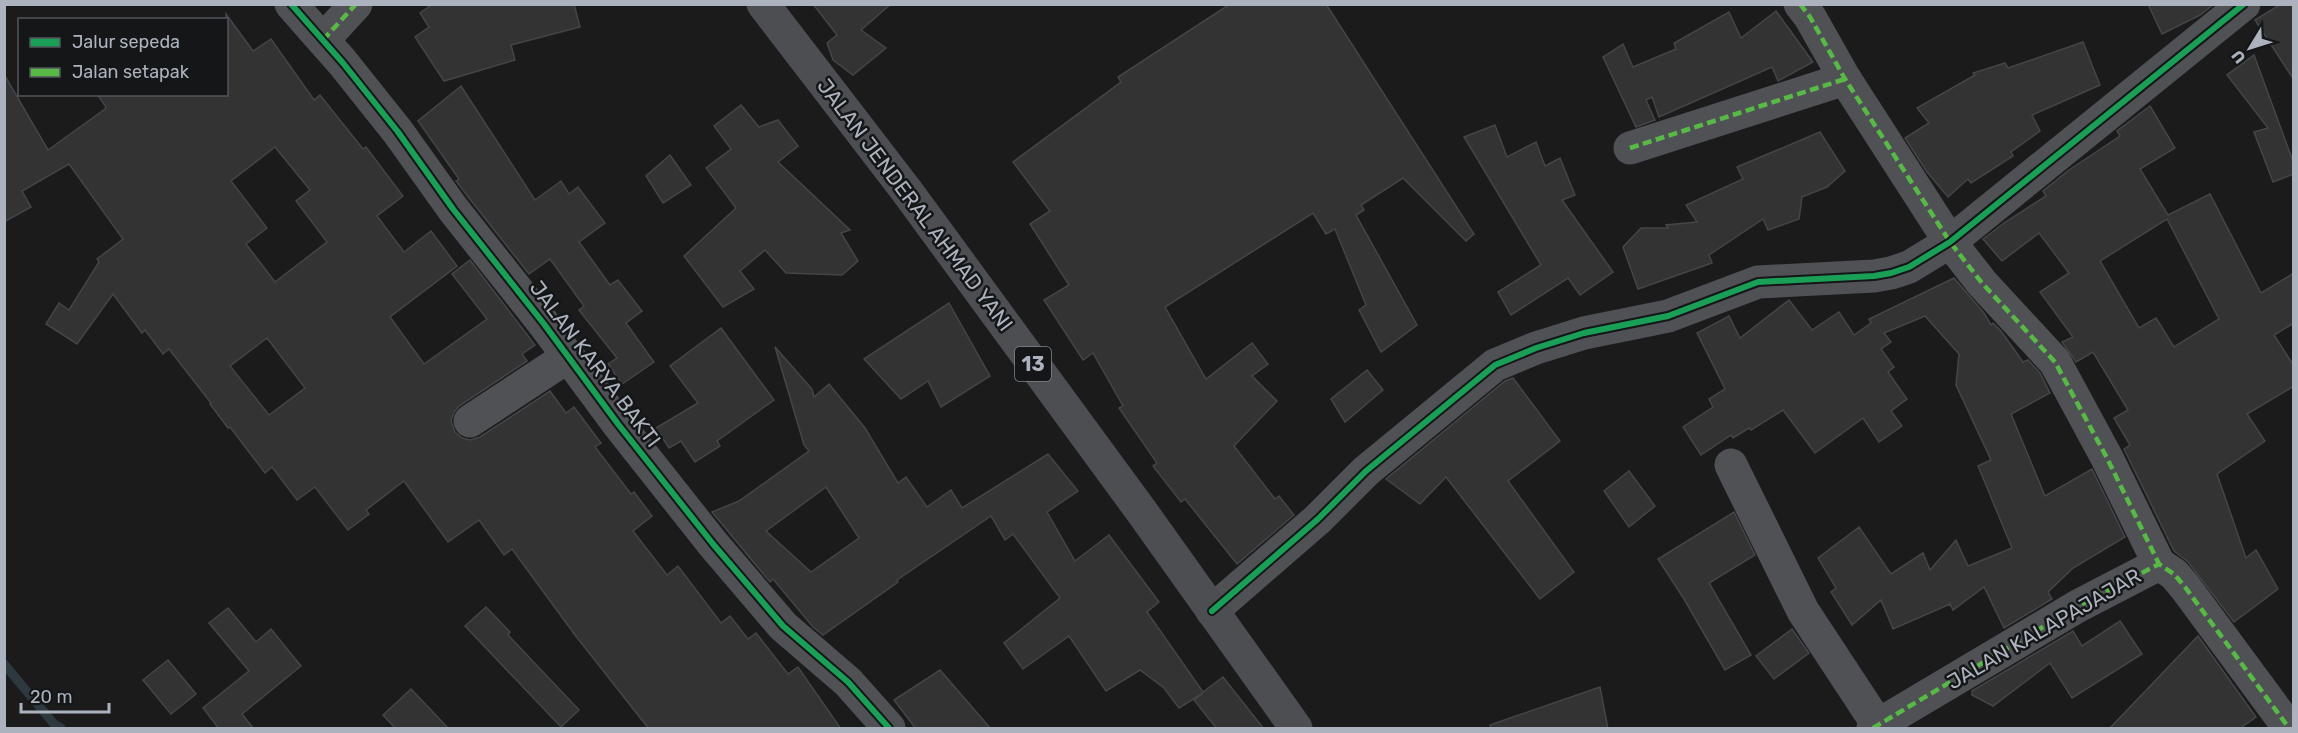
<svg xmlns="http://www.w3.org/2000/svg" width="2298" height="733" font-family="Rubik,sans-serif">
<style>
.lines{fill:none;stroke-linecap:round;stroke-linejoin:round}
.stream{stroke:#2d393f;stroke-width:9}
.building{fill:#333334;stroke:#444548;stroke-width:1.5;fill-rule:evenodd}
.minor{stroke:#505155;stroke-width:33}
.highway{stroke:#4d4e52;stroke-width:33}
.quiet{stroke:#58b947;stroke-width:4.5;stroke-dasharray:9 4.5;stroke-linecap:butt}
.cycleway-casing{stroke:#151618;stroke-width:10}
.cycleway{stroke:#1a9f57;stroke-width:6}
.labels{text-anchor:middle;stroke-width:5;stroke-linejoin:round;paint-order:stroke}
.shield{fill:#151618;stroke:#7f848c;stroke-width:1.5}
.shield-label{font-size:20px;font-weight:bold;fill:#acb3be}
.street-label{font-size:21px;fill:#acb3be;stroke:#151618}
</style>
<rect width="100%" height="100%" fill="#1b1b1c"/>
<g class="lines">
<!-- stream -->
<polyline class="stream" points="4,664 54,724 61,728"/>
</g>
<!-- building -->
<g class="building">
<polygon points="433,4 574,4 580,27 511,45 515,60 444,81 415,37 429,27 420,13"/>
<polygon points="813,4 891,4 861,30 886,48 853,75 833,60 827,43 837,35"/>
<polygon points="1230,4 1326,4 1474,234 1466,241 1403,178 1361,205 1364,210 1356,215 1417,325 1381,352 1359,310 1366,305 1335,229 1326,234 1313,213 1165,307 1206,379 1252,343 1268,364 1252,376 1277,401 1234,446 1275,499 1279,496 1294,515 1237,564 1185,499 1181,502 1153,466 1157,463 1119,408 1123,406 1093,353 1083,360 1044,300 1069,285 1030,224 1050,211 1013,162 1121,82 1118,77"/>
<polygon points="2148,4 2214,4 2200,15 2162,34"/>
<polygon points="2281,4 2294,4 2294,80 2255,20"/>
<polygon points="1776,11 1813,62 1778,81 1772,67 1659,117 1652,97 1646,100 1655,120 1636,127 1603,57 1623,44 1633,67 1676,49 1674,43 1729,12 1741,38"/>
<path d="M226,14l27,37 18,-12 43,61 6,-5 43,54 3,-2 37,49 -26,20 27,36 27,-21 26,35 -67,51 34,47 63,-45 -35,-45 18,-14 65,85 -13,9 5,7 -68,45 -5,6 -3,9 4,11 7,6 8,2 10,-3 70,-46 16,22 8,-6 27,36 -6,4 36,47 3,-2 18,24 -19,15 34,44 11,-9 43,57 9,-7 18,23 8,-6 32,41 10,-7 43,62h-192l-74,-94 -63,-86 -8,6 -25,-35 -31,22 -44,-61 -38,29 3,4 -21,16 -33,-43 -18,13 -25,-33 -7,6 -35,-46 -2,1 -18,-24 1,-1 -42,-54 -6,5 -18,-24 -3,3 -29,-39 -36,50 -31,-20 13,-21 10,7 30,-48 -2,-3 26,-20 -54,-75 -47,27 9,16 -27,15v-148l44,76 57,-41 1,-2 -9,-13h129zM275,147l35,43 -14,11 31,41 -52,40 -29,-38 21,-16 -36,-47zM267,338l38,50 -36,27 -39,-49z"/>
<polygon points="2083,42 2100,85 2032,115 2040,131 2011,152 2013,156 1971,183 1968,179 1948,197 1927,172 1905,138 1929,123 1917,108 1975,75 1973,73 2005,63 2008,68"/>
<polygon points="2254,55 2294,164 2294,174 2273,182 2254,132 2268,128 2227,75"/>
<polygon points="461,86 535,200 561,181 569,194 578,187 605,223 579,242 610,285 618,280 642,311 626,323 654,362 622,384 608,364 617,358 579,310 584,306 550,259 529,274 469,198 456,181 459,179 418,121"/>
<polygon points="741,105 759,127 778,120 798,146 778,162 850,230 841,233 858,261 842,275 786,273 765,250 740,271 754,289 723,307 684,256 736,208 706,168 731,149 714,126"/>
<path d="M2150,106l25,42 -35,21 28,46 42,-21 51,99 33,-20v50l-20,12 20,31v20l-47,28 18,27 -48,33 29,84 10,-8 22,39 -44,33 -46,-60 -14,-11 -50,-102 6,-4 -16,-27 14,-8 -35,-58 -17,10 -14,-20 11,-5 -33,-45 29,-19 -30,-40 -37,28 -19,-22 21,-16 42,-27 -3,-5 26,-21 51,-34 -3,-5zM2167,219l52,100 -45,28 -18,-29 -17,10 -39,-67z"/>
<polygon points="1495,125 1507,157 1536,142 1545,166 1560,158 1575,195 1562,200 1613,272 1580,295 1568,278 1511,315 1498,292 1541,265 1464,137"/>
<polygon points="1820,132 1845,171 1827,187 1802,197 1799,219 1768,230 1763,219 1709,255 1712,263 1638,289 1623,247 1641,228 1668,228 1666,225 1697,222 1686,205 1743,179 1737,167"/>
<polygon points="670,155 691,185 663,203 646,176"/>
<polygon points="1954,278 1984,313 1991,325 1993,323 2001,331 2023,362 2028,360 2040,373 2050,393 2011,414 2045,496 2092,469 2125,537 2073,568 2048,592 2052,599 2004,628 1984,587 1953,610 1950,604 1893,629 1881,600 1852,625 1831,592 1836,588 1818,558 1859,527 1891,574 1923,553 1930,570 1956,540 1968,566 2012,548 1978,466 1991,460 1956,385 1959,354 1925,316 1884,333 1891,342 1881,349 1894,367 1888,372 1907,399 1891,411 1902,426 1879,442 1863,418 1815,453 1783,410 1751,430 1749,428 1733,438 1731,435 1701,455 1683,427 1713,407 1709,399 1725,389 1697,333 1729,316 1740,338 1789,300 1812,330 1839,312 1854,335 1871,323 1869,319"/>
<polygon points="949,303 990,376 941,407 928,381 901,399 864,359"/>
<polygon points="721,328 774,400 717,441 720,446 695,462 681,441 669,448 656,428 698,403 670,366"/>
<path d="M775,347l37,42 2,8 15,-13 36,44 33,55 8,-6 21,30 24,-17 11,18 86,-54 30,37 -31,21 28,49 34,-26 50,67 -12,10 56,80 20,-15 41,52h-47l-23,-29 9,-7 -24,15 -15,-20 -24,-18 -34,21 -37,-55 -46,33 -19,-26 56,-45 -47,-64 -8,6 -14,-24 -94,64 1,2 -75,53 -10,-8 -40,-48 -3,3 -58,-70 27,-11 70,-50 -5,-6zM826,487l33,51 -48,34 -45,-41z"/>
<polygon points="1367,370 1383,390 1345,422 1331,399"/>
<polygon points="1513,378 1560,441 1508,481 1574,572 1540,599 1446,477 1420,504 1386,479 1505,381"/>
<polygon points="1629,471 1655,506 1629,527 1604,491"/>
<polygon points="1734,512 1755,555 1709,583 1751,655 1725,670 1684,599 1658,559"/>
<polygon points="486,607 510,632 508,635 579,710 561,727 465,626"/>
<polygon points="228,608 256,642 271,629 301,666 242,714 254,729 219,729 203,708 249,671 209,623"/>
<polygon points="2120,621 2142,654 2072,698 2050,663 1993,706 1972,695 1972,691 2073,631 2082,646"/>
<polygon points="1792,629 1809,653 1774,679 1756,656"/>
<polygon points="2198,636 2256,717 2239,729 2109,729"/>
<polygon points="168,660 196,694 171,714 143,680"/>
<polygon points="940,670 991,729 916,729 894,700"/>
<polygon points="1600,687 1608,729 1491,729 1490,725"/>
<polygon points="411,689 449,729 396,729 383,715"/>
</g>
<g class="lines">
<!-- minor -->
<g class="minor">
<polyline points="291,4 343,63 398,132 453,209 544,324 618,424 713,544 783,626 848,682 889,728"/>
<polyline points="1800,4 1810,17 1845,79 1950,242 1982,283 2055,362 2107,458 2159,564"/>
<polyline points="323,40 356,4"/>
<polyline points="1630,148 1845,79"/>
<polyline points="470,421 569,356"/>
<polyline points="1731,465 1803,611 1878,725"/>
<polyline points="1212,611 1318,519 1366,471 1495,365 1536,348 1584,333 1668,316 1758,282 1874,276 1891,273 1909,267 1950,242 2244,4"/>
<polyline points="1873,728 2078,606 2159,564 2174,574 2185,587 2289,728"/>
</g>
<!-- highway -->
<polyline class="highway" points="763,4 906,190 1142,512 1296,728"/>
<!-- quiet -->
<g class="quiet">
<polyline points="1800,4 1810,17 1845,79 1950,242 1982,283 2055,362 2107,458 2159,564"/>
<polyline points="323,40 356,4"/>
<polyline points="1630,148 1845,79"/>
<polyline points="1873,728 2078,606 2159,564 2174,574 2185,587 2289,728"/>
</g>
<!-- cycleway casing -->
<g class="cycleway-casing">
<g id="cycleway">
<polyline points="291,4 343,63 398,132 453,209 544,324 618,424 713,544 783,626 848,682 889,728"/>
<polyline points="1212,611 1318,519 1366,471 1495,365 1536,348 1584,333 1668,316 1758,282 1874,276 1891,273 1909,267 1950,242 2244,4"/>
</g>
</g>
<!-- cycleway -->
<use href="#cycleway" class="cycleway"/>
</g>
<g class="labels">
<!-- shield labels -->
<rect class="shield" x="1015" y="347" width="36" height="34" rx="4.5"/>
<g class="shield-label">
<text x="1033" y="371">13</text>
</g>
<!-- street labels -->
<g class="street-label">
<text transform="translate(915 205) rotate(53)" y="7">JALAN JENDERAL AHMAD YANI</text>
<text transform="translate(595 364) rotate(53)" y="7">JALAN KARYA BAKTI</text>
<text transform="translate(2044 629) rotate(-30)" y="7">JALAN KALAPAJAJAR</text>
</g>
</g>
<!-- border -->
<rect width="2298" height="733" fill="none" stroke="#acb3be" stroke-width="12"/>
<!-- legend -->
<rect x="18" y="18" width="210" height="78" fill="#151618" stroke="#51555a" stroke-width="1.5"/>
<rect x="30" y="38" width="30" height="9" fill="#1a9f57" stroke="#51555a" stroke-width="1.5"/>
<text x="72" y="48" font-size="18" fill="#acb3be">Jalur sepeda</text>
<rect x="30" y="68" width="30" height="9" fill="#58b947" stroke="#51555a" stroke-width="1.5"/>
<text x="72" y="78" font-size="18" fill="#acb3be">Jalan setapak</text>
<!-- north arrow -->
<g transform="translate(2250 48) rotate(232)" stroke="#151618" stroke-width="4.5" paint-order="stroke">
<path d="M0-4.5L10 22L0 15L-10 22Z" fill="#acb3be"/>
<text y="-9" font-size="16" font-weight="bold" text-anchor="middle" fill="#acb3be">U</text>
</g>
<!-- scale -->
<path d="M21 703v9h88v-9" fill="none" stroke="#acb3be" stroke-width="3"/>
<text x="30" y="703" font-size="18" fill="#acb3be" stroke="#151618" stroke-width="4.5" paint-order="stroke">20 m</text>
</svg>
